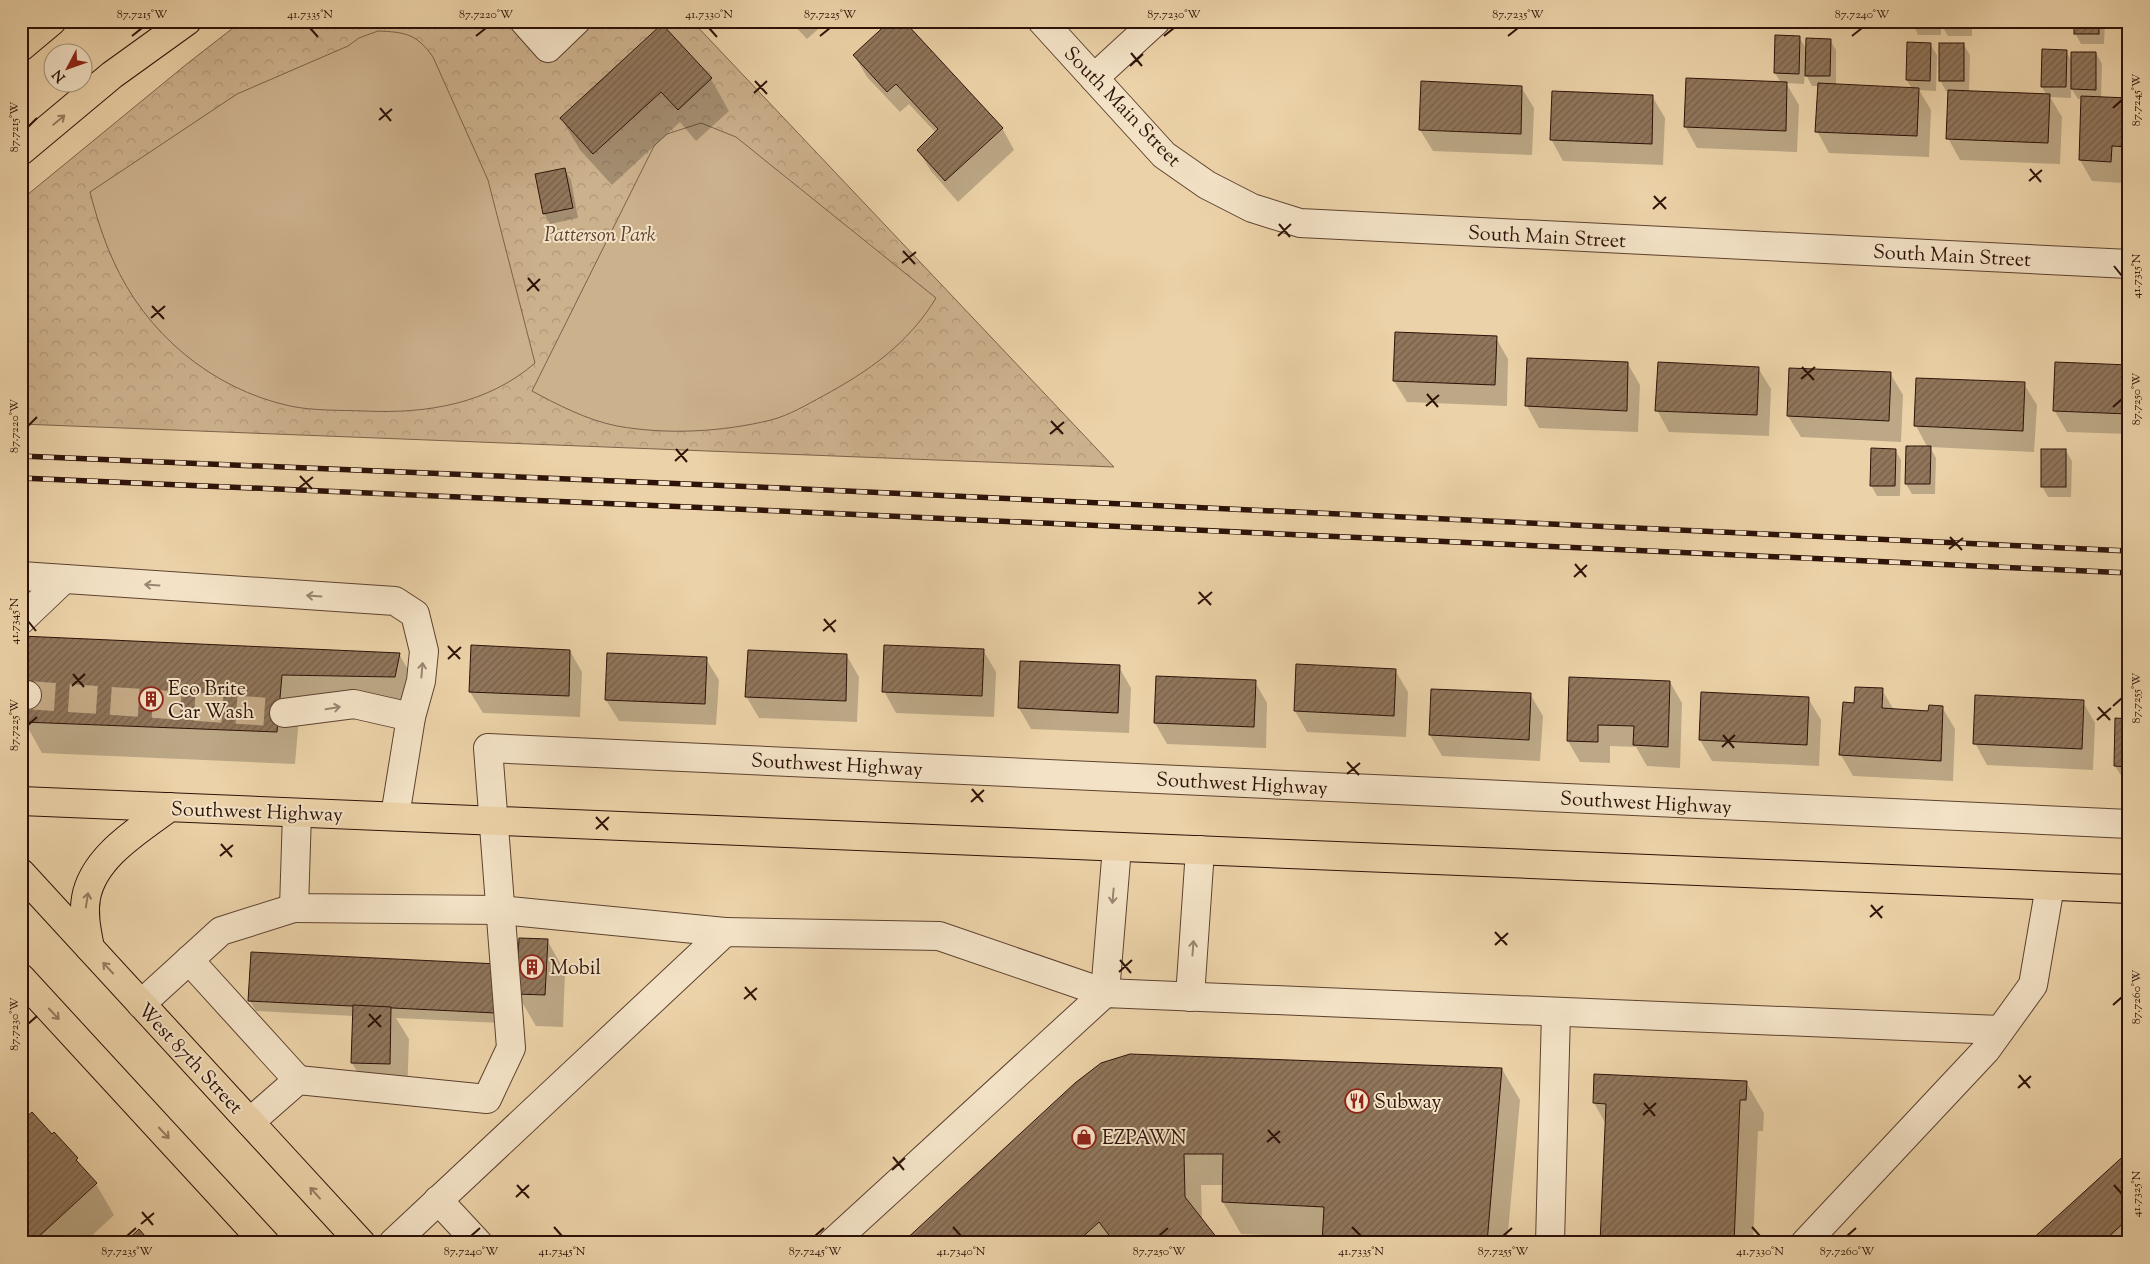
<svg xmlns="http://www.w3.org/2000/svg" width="2150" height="1264" font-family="'Sorts Mill Goudy',serif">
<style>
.park{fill:url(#park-crowns);stroke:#7c624a}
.pitch{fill:#ccb18d;stroke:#7c624a}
.shadow{fill:#0003}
.building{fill:url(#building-hatch);stroke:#2d1208}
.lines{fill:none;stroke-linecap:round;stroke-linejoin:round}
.minor-tunnel{stroke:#c6ac88;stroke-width:28;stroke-dasharray:28 14;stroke-linecap:butt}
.minor-casing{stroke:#5d4230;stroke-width:30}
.major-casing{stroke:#2d1208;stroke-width:30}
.minor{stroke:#f3e2c6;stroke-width:28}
.major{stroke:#ecd2a8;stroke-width:28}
.rail-casing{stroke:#2d1208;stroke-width:5.5}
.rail{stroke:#f3e2c6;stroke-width:4;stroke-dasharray:11;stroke-linecap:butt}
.oneway{stroke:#967c60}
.oneway2{stroke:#9a8470}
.ticks{fill:none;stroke:#2d1208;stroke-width:2}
.labels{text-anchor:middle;stroke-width:4;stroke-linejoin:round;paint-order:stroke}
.street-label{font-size:20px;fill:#2d1208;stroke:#f3e2c6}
.park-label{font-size:20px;font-style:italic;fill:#5d4230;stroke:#f3e2c6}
.poi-label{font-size:20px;fill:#2d1208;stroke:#f3e2c6;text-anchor:start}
.neatline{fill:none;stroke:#2d1208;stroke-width:2}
.ticks-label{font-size:12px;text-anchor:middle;fill:#2d1208}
</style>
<defs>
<pattern id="park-crowns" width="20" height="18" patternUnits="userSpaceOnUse" patternTransform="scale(1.25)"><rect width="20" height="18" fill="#ccb18d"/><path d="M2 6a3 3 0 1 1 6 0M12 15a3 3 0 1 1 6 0" fill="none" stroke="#b09778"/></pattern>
<pattern id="building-hatch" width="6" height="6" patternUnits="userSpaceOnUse" patternTransform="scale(1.25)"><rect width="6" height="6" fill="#90765b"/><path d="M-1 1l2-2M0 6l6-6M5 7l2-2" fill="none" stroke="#765f49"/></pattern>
</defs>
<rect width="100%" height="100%" fill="#ecd2a8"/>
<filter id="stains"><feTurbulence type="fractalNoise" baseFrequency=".004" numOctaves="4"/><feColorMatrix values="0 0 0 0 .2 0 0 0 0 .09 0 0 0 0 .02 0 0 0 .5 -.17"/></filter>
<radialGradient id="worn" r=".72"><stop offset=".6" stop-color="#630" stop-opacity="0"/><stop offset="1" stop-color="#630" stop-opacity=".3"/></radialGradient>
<!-- park -->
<polygon class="park" points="242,21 692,21 1114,467 21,424 21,200 188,63"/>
<!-- pitch -->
<g class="pitch">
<path d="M378,31c27,1 39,3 55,26l55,123 47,183c-47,41 -109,51 -170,48 -24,-1 -51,0 -75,-5 -78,-17 -145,-73 -177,-146 -10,-22 -17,-45 -23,-68l147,-98 111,-48 11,-8z"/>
<path d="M701,123l35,14 200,161c-28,46 -67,73 -113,98 -17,9 -33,19 -52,24 -49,12 -104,15 -154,6 -30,-6 -59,-21 -85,-35l122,-245 13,-12z"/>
</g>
<!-- shadow -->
<g class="shadow">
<polygon points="790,21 827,21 807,39"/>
<polygon points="1912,21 1972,21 1972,36 1948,36 1941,24 1941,35 1918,35"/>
<polygon points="2076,21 2105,21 2104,44 2081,44 2075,33"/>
<polygon points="662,26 711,79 729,111 696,141 680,122 612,185 580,150 561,118"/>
<polygon points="1799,37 1807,50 1830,40 1836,50 1836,85 1912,89 1907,80 1930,44 1937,55 1936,91 1919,90 1931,110 1929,157 1829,153 1817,131 1819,86 1812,86 1805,73 1804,84 1786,83 1799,105 1797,152 1697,148 1685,126 1781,83 1775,73"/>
<polygon points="1964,45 1970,55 1969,92 2047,96 2042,87 2066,51 2072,62 2096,53 2102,64 2101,98 2129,99 2129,167 2124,167 2123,183 2092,181 2080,160 2082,99 2078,99 2071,88 2071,98 2050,97 2062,117 2060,164 1960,160 1948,138 1950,91 1946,91 1940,80"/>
<polygon points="854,55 1002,128 1014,150 958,202 931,171 918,150 936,133 909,104 900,112 867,77"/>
<polygon points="1521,87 1534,108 1532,155 1433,151 1420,130"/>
<polygon points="1652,96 1665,118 1663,165 1563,161 1551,139"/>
<polygon points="565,170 571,180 578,218 550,224 544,213"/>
<polygon points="1496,338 1508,359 1507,406 1407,402 1394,381"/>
<polygon points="1528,359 1628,364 1640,385 1638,432 1539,428 1527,406"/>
<polygon points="2129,367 2129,434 2067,432 2054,410"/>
<polygon points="1758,368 1771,389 1769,436 1669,432 1657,410"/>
<polygon points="1890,373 1903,395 1901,442 1801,437 1788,416"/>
<polygon points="2024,384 2037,405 2034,452 1930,447 1936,458 1935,494 1912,494 1906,484 1928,448 1916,426"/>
<polygon points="1895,450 1901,460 1900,496 1877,496 1871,485"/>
<polygon points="2066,451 2072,461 2071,497 2048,497 2042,486"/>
<polygon points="983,650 996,672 994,717 896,713 884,691"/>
<polygon points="570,651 582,672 580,717 483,713 470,692"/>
<polygon points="399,654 417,685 412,708 300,706 295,764 42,753 24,721"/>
<polygon points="847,656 859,677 857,722 759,718 746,696"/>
<polygon points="706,659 719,680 716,725 619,721 606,700"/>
<polygon points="1119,667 1131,688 1129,733 1031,729 1019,708"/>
<polygon points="1395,670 1408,692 1406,737 1307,732 1295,711"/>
<polygon points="1570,678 1670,682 1682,703 1680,768 1647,766 1636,747 1610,746 1610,763 1580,762 1568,741"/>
<polygon points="1255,682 1267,703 1266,748 1167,744 1155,723"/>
<polygon points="1882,690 1894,710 1929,712 1942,707 1955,729 1953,781 1853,776 1841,755 1855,704"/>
<polygon points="1530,694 1543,716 1540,761 1442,756 1430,735"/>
<polygon points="1808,698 1821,720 1819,766 1712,761 1700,740"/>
<polygon points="2083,702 2095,723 2093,770 1987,765 1975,743"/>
<polygon points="2116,720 2129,720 2129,788 2115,766"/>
<polygon points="547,940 565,972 563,1027 536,1026 517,994"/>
<polygon points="497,966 501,1023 396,1018 409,1039 407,1095 370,1094 352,1063 354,1016 256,1011 250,1001"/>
<polygon points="1502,1069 1520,1100 1507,1243 1323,1243 1323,1237 1241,1234 1223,1202 1223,1185 1201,1185 1202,1221 1220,1243 904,1243 1076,1084"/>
<polygon points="1746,1082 1764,1113 1763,1131 1758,1131 1753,1243 1601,1243 1606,1124 1594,1103"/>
<polygon points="21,1123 52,1136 54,1134 96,1184 114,1215 84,1243 27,1243 21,1237"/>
<polygon points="2129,1153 2129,1243 2030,1243"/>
</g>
<!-- building -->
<g class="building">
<polygon points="890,21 904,21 1003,128 945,181 917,150 938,129 896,84 887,92 853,55"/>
<rect x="1911" y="21" width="25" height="4"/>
<rect x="1941" y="21" width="25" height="5"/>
<rect x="2074" y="21" width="25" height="13"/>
<polygon points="662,24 712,78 678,110 661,92 593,154 560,118"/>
<polygon points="1775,35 1800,36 1799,74 1774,73"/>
<polygon points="1806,38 1831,39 1830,76 1805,76"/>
<polygon points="1907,42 1931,43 1930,81 1906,80"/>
<rect x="1939" y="43" width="25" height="38"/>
<polygon points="2042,49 2067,50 2066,87 2041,87"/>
<polygon points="2071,52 2096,52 2096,90 2071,89"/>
<polygon points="1686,78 1787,82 1786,131 1684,127"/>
<polygon points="1421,81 1522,86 1521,134 1419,130"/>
<polygon points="1818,83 1919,88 1917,136 1815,132"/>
<polygon points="1948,90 2050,94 2048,143 1946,139"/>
<polygon points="1552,91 1653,95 1652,144 1550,140"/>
<polygon points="2081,96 2129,98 2129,147 2112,146 2111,162 2079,160"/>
<polygon points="565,168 573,208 543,214 535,174"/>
<polygon points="1395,332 1497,336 1495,385 1393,381"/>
<polygon points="1527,358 1628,362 1627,411 1525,406"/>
<polygon points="1658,362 1759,367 1757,415 1655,411"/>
<polygon points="2055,362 2129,365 2129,414 2053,411"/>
<polygon points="1789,368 1891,372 1889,421 1787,416"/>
<polygon points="1916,378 2025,382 2023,431 1914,426"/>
<polygon points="1906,446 1931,446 1930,484 1905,484"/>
<polygon points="1871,448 1896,449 1895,486 1870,486"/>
<rect x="2041" y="449" width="25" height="38"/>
<polygon points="21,636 400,653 395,677 282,675 277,732 23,722"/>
<polygon points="471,645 570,650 569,696 469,692"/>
<polygon points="884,645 984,649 982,696 882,692"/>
<polygon points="748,650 847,654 846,701 745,697"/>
<polygon points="607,653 707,657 705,704 605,700"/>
<polygon points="1020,661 1120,665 1118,713 1018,708"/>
<polygon points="1296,664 1396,669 1394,716 1294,711"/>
<polygon points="1156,676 1256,680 1254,727 1154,723"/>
<polygon points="1569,677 1670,681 1668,747 1633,745 1634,726 1598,725 1598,742 1567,741"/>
<polygon points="1855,687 1883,688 1882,708 1928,711 1929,705 1943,706 1941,761 1839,755 1843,702 1854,703"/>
<polygon points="1431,689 1531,693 1529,740 1429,735"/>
<polygon points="1701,692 1809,697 1807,745 1699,740"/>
<polygon points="1975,695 2084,700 2082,749 1973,744"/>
<polygon points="2115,718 2129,719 2129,767 2114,766"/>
<polygon points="519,938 548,939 545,995 516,994"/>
<polygon points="251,952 498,964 496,1013 248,1001"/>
<polygon points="353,1005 391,1007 390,1064 351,1063"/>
<polygon points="1130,1054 1502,1068 1487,1243 1322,1243 1324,1207 1222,1202 1223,1154 1184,1154 1185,1197 1221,1243 1134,1243 1127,1235 1115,1243 1099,1222 1076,1243 902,1243 1075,1083 1101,1063"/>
<polygon points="1594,1074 1747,1081 1746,1100 1740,1100 1734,1243 1600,1243 1606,1104 1593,1103"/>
<polygon points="32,1112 52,1134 54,1132 78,1158 76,1160 97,1183 34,1241 21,1227 21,1122"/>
<polygon points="2129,1151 2129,1218 2102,1243 2028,1243"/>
<polygon points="139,1229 151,1243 124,1243"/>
</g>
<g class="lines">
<!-- minor-tunnel -->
<polyline class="minor-tunnel" points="27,695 284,713"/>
<!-- minor casing -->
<g class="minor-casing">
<g id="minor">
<polyline points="524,21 548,48 576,21"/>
<polyline points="1042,21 1164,155 1207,185 1252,208 1300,223 2129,264"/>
<polyline points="1094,78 1156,21"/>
<polyline points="21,576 395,601 415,614 424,651 421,681 411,717 395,816"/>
<polyline points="21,620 64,579"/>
<polyline points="21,695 27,695"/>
<polyline points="284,713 354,704 411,717"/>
<polyline points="297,813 294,908 500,910 725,932"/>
<polyline points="189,960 298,1080"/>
<polyline points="1190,997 1200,850"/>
<polyline points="141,1004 221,931 294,908"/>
<polyline points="250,1122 298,1080 487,1099 511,1048 488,748 2129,824"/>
<polyline points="438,1200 478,1243"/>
<polyline points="393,1243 725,932 939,936 1105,993 1117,847"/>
<polyline points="832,1243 1105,993 2000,1030"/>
<polyline points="1550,1243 1556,1012"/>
<polyline points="1805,1243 1986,1050 2033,985 2050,886"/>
</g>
</g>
<!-- major casing -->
<g class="major-casing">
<g id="major">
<polyline points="21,47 52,21"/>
<polyline points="21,151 112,75 187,21"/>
<polyline points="21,801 2129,889"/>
<polyline points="21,873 361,1243"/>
<path d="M90,948c-3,-16 -7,-33 -4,-50 7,-41 53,-68 84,-91"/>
<polyline points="21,978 265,1243"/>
</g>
</g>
<!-- minor -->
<use href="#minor" class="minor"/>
<!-- major -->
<use href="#major" class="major"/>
<!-- rail casing -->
<g class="rail-casing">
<g id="rail">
<polyline points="21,456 782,488 2129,551"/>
<polyline points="21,478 781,511 2129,573"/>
</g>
</g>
<!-- rail -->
<use href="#rail" class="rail"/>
</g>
<!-- one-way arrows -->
<defs><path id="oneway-shaft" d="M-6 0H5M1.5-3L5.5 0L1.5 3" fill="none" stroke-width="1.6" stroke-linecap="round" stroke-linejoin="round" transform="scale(1.25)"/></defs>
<g class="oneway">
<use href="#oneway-shaft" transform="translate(59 120) rotate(-40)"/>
<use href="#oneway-shaft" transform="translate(87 900) rotate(-81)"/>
<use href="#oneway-shaft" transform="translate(108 968) rotate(-133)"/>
<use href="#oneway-shaft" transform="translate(54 1014) rotate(47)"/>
<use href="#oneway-shaft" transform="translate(164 1133) rotate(47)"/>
<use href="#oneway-shaft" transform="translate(315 1193) rotate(-132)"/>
</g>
<g class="oneway2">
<use href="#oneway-shaft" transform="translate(152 585) rotate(-176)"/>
<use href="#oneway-shaft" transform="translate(314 596) rotate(-176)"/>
<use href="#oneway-shaft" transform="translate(422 670) rotate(-85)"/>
<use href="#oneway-shaft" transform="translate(333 708) rotate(-9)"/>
<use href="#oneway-shaft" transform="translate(1113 896) rotate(95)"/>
<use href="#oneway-shaft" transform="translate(1193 948) rotate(-86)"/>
</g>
<!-- ticks -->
<path class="ticks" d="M310,28l8,9M709,28l8,9M132,36l10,-8M476,36l10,-8M820,36l10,-8M1164,36l10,-8M1508,36l10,-8M1852,36l10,-8M1131,53l11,13M1130,66l13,-12M755,81l12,13M754,93l13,-12M380,108l11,13M2113,108l9,-8M379,120l13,-11M28,127l9,-9M2030,169l11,13M2029,181l13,-11M1654,196l12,13M1653,209l13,-12M1279,224l11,13M1278,236l13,-12M903,251l12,13M902,263l14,-11M2114,266l8,10M528,278l11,13M527,291l13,-12M152,306l12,13M151,318l14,-12M1802,367l12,13M1801,379l14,-12M1427,394l11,13M1426,406l13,-11M2113,407l9,-8M1051,421l12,13M28,426l9,-9M1050,434l14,-12M676,449l11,13M675,461l13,-12M300,476l12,13M299,488l14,-11M1950,537l12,13M1949,549l14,-11M1575,564l11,13M1574,577l13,-12M1199,592l12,13M1198,604l14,-12M824,619l11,13M28,621l8,10M823,631l13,-11M448,646l12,13M448,659l13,-12M73,674l11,13M72,686l13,-12M2113,706l9,-8M2098,707l12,13M2097,720l14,-12M28,725l9,-8M1723,735l11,13M1722,747l13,-12M1347,762l12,13M1347,774l13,-11M972,789l11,13M971,802l13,-12M596,817l12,13M596,829l13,-12M221,844l11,13M220,856l13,-11M1871,905l11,13M1870,917l13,-11M1495,932l12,13M1495,945l13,-12M1120,960l11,13M1119,972l13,-12M745,987l11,13M744,999l13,-11M2113,1005l9,-8M369,1014l12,13M28,1024l9,-8M368,1027l13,-12M2019,1075l11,13M2018,1088l13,-12M1644,1103l11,13M1643,1115l13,-12M1268,1130l12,13M1267,1142l13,-11M893,1157l11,13M892,1170l13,-12M517,1185l12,13M2114,1185l8,9M516,1197l13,-12M142,1212l11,13M141,1224l13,-11M554,1227l8,9M953,1227l8,9M1352,1227l9,9M1752,1227l8,9M127,1236l9,-8M471,1236l9,-8M815,1236l9,-8M1159,1236l9,-8M1503,1236l9,-8M1847,1236l9,-8"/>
<!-- icons -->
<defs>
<g id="building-ring" transform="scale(1.25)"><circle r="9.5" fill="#f3e2c6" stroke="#8f2418" stroke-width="1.5"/><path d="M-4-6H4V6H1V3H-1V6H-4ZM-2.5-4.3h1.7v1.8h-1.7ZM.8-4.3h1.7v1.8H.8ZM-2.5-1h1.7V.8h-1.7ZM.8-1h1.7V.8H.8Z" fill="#8f2418"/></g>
<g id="restaurant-ring" transform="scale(1.25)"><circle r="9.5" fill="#f3e2c6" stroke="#8f2418" stroke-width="1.5"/><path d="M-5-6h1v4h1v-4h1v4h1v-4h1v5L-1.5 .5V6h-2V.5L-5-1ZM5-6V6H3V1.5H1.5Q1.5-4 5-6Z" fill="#8f2418"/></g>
<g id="shop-ring" transform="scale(1.25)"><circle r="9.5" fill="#f3e2c6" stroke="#8f2418" stroke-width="1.5"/><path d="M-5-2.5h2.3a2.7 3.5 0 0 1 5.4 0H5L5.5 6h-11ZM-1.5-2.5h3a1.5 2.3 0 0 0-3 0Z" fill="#8f2418"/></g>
</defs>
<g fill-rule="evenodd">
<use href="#building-ring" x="151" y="699"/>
<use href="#building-ring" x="532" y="967"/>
<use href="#restaurant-ring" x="1357" y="1101"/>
<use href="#shop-ring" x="1084" y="1137"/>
</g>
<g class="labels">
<!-- street labels -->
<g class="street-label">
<text transform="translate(1123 106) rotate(46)" y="7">South Main Street</text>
<text transform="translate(1547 236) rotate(3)" y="7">South Main Street</text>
<text transform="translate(1952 255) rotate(3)" y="7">South Main Street</text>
<text transform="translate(837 764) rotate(3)" y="7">Southwest Highway</text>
<text transform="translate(1242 783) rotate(3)" y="7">Southwest Highway</text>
<text transform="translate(1646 802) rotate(3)" y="7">Southwest Highway</text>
<text transform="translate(257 811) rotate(2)" y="7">Southwest Highway</text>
<text transform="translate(191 1058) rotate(47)" y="7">West 87th Street</text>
</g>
<!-- park labels -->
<g class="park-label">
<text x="600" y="241">Patterson Park</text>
</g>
<!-- poi labels -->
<g class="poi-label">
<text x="168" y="695">Eco Brite<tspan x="168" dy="23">Car Wash</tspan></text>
<text x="550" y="974">Mobil</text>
<text x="1374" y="1108">Subway</text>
<text x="1102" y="1144">EZPAWN</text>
</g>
</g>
<!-- margin -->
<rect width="2150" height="1264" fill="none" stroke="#ecd2a8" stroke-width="55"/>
<!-- north arrow -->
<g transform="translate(68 68) rotate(229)"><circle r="24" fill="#f3e2c6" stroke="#a48f7a"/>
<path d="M0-4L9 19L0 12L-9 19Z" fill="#8f2418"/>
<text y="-8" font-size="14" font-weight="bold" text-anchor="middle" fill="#2d1208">N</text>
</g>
<rect x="28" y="28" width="2094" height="1208" class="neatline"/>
<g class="ticks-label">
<text x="142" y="18">87.7215°W</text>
<text x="310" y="18">41.7335°N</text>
<text x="486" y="18">87.7220°W</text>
<text x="709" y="18">41.7330°N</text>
<text x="830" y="18">87.7225°W</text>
<text x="1174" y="18">87.7230°W</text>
<text x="1518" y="18">87.7235°W</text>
<text x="1862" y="18">87.7240°W</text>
<text transform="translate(2136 100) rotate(-90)" y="4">87.7245°W</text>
<text transform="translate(14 127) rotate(-90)" y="4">87.7215°W</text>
<text transform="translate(2136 276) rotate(-90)" y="4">41.7315°N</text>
<text transform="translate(2136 399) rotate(-90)" y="4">87.7250°W</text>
<text transform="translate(14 426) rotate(-90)" y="4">87.7220°W</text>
<text transform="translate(14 621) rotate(-90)" y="4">41.7345°N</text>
<text transform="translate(2136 698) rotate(-90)" y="4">87.7255°W</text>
<text transform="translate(14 725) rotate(-90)" y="4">87.7225°W</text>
<text transform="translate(2136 997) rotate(-90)" y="4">87.7260°W</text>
<text transform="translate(14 1024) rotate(-90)" y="4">87.7230°W</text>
<text transform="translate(2136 1194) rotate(-90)" y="4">41.7325°N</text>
<text x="127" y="1255">87.7235°W</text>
<text x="471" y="1255">87.7240°W</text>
<text x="562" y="1255">41.7345°N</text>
<text x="815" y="1255">87.7245°W</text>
<text x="961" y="1255">41.7340°N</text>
<text x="1159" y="1255">87.7250°W</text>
<text x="1361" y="1255">41.7335°N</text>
<text x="1503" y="1255">87.7255°W</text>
<text x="1760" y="1255">41.7330°N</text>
<text x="1847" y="1255">87.7260°W</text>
</g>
<rect width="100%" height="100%" filter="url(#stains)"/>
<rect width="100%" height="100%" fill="url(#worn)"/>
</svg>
